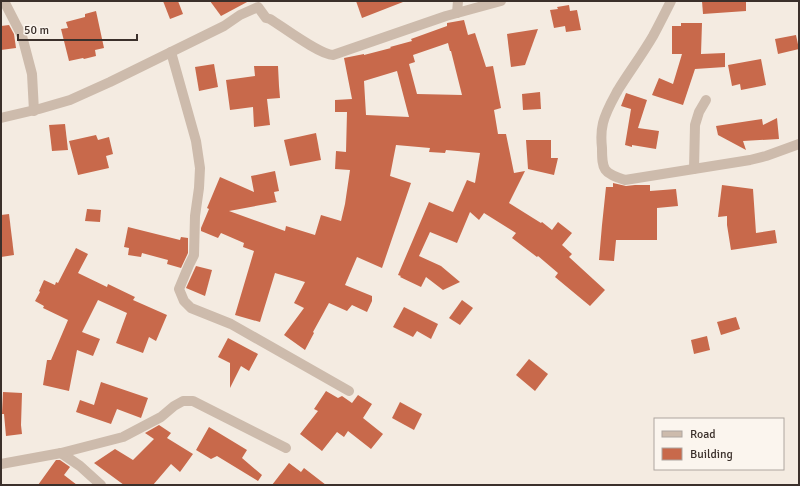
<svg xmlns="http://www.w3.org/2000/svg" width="800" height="486" font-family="Signika,sans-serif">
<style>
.building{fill:#c8694b;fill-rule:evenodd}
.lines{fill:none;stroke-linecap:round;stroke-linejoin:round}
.minor{stroke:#cdbbac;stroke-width:10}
</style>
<rect width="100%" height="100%" fill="#f4ebe1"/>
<!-- building -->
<g class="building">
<polygon points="163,1 178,1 183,14 170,19"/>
<polygon points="210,1 249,1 221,16"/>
<polygon points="356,1 402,1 403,2 362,18"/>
<polygon points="702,1 746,1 746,11 703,14"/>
<polygon points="569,5 570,11 577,10 581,30 566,32 565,26 554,28 550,10 558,9 557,7"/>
<polygon points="96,11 104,48 95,50 96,56 84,59 83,58 69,61 61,29 68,28 66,22 85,17 85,14"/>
<path d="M464,20l4,15 7,-2 11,34 7,-1 8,42 -7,2 4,24h8l8,39 11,-2 -16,32 32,20 1,-1 10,8 6,-8 14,11 -10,12 10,9 -3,3 36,33 -15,16 -35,-29 3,-4 -20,-17 -1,1 -25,-19 4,-5 -32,-20 -5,7 -9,-8 -13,31 -27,-11 -11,24 22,10 19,16 -17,8 -17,-13 -5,10 -21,-10 1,-1 -3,-1 31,-73 24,10 14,-32 8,3 5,-30 -34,-3 -1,3 -16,-1 1,-4 -34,-3 -6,31 21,7 -29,85 -25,-11 -12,28 27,11v5l-5,11 -15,-7 -5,6 -18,-8 -16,29 1,1 -9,17 -21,-15 20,-27 -10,-5 11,-21 -30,-9 -15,49 -25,-7 19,-64 -11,-4 1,-4 -23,-10 -3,5 -17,-7v-3l8,-19 -2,-1 13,-31 34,15 -3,-16 24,-5 4,20 -5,1 2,9 1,1 -48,9 56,20 1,-5 29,9 6,-20 20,6 4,-17 5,-34 -15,-1 1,-18 10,1 1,-40h-12v-12l17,-1 -8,-41 20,-4v1l27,-7 -1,-1 22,-6 -1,-2 36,-13v-3zM448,43l2,8h1l11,44 -45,-1 -8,-30 6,-2 -2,-7zM397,71l12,46 -43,-2 -2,-34z"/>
<polygon points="681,23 702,23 701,54 725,53 725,67 695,69 683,105 652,95 659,78 673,84 682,54 672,54 672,26 681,26"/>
<polygon points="9,25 14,34 16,48 1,50 1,26"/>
<polygon points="538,29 525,65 511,67 507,34"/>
<polygon points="796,35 799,49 778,54 775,39"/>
<polygon points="761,59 766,85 741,90 740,84 732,86 728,65"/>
<polygon points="214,64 218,87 199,91 195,67"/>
<polygon points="254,66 278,66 279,86 280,98 267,99 270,125 254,127 253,107 230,110 226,80 255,76"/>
<polygon points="540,92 541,109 523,110 522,94"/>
<polygon points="626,93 647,100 638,128 659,131 656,149 632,145 632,147 625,145 631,109 621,106"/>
<polygon points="777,118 779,139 743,141 746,150 718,135 716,126 762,119 763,125"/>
<polygon points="65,124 68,150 52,151 49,125"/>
<polygon points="316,133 321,160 290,166 284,140"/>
<polygon points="96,135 98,140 109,137 113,154 106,156 109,168 78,175 69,141"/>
<polygon points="526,140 551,140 551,158 558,158 554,175 528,169"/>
<polygon points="613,183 626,186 635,185 650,185 650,191 676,189 678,206 657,208 657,240 616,240 614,261 599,260 602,225 606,187 613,187"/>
<polygon points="722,185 753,189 756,233 775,230 777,243 731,250 727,225 727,216 718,217"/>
<polygon points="87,209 101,210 100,222 85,221"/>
<polygon points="9,214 14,255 1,257 1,215"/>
<polygon points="128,227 180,240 181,237 188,238 188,253 181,268 167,264 168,260 142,253 141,257 128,255 129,248 124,247"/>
<polygon points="76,248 88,254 78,273 107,287 108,284 135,297 133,300 167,315 156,341 149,337 143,353 116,343 127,313 98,300 82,332 100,339 93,356 77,350 69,391 43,385 47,360 51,360 68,320 43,308 44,306 35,301 40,292 39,291 44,280 55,285 56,282 58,283"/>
<polygon points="196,266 212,270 205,296 186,288"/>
<polygon points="462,300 473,308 460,325 449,318"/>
<polygon points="404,307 438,324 431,339 417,331 413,337 393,327"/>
<polygon points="736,317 740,329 721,335 717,322"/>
<polygon points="707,336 710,350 694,354 691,340"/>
<polygon points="228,338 258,354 249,371 241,366 230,388 230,363 218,357"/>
<polygon points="529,359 548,374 535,391 516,375"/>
<polygon points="101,382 148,398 141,418 117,409 111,424 76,412 80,400 94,405"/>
<polygon points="326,391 338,398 342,396 352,403 358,395 372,404 363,418 383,434 371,449 348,431 344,437 337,432 322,451 300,434 318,411 314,409"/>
<polygon points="3,392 22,393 21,425 22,434 6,436 4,414 2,414"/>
<polygon points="400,402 422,414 414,430 392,418"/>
<polygon points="159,425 171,433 167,438 193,454 180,472 171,464 153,485 124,485 94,463 115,449 133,460 154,439 145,433"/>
<polygon points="209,427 247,450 242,458 262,475 258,481 217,456 211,459 196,450"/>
<polygon points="56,460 60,460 70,467 64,475 77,485 38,485"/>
<polygon points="289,463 301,472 304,468 326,485 272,485"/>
</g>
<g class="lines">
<!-- minor -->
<g class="minor">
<polyline points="4,1 22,36 32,74 34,111"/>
<path d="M671,1c-6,12 -12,24 -18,35 -11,19 -24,36 -35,54 -6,11 -12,21 -15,33 -2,8 -2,16 -1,25 0,22 1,25 23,32l125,-20 16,-4 33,-12"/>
<polyline points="457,13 458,1"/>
<polyline points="171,52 196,141 200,168 199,188 195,216 194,255 189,265 179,289 184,301 191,308 231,324 349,391"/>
<path d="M1,118l38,-9 31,-9 40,-18 114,-56 16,-11 18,-8 8,11 4,1c13,8 50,36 63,36l113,-39 55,-15"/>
<polyline points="694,169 695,125 699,112 706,100"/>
<polyline points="61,453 80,466 101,485"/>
<polyline points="1,464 61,453 123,437 161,417 174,406 183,401 193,401 286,448"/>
</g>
</g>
<!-- border -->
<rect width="800" height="486" fill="none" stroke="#3b302b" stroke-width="4"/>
<!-- legend -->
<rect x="654" y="418" width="130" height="52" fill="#fbf5ee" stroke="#aea6a0"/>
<rect x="662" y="431" width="20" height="6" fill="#cdbbac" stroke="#aea6a0"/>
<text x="690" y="438" font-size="12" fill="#3b302b">Road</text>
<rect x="662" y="448" width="20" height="12" fill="#c8694b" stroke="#aea6a0"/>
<text x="690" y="458" font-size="12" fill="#3b302b">Building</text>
<!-- scale -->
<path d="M18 34v6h119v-6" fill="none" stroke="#3b302b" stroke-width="2"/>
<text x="24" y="34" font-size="12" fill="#3b302b" stroke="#fbf5ee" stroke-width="3" paint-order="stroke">50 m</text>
</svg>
